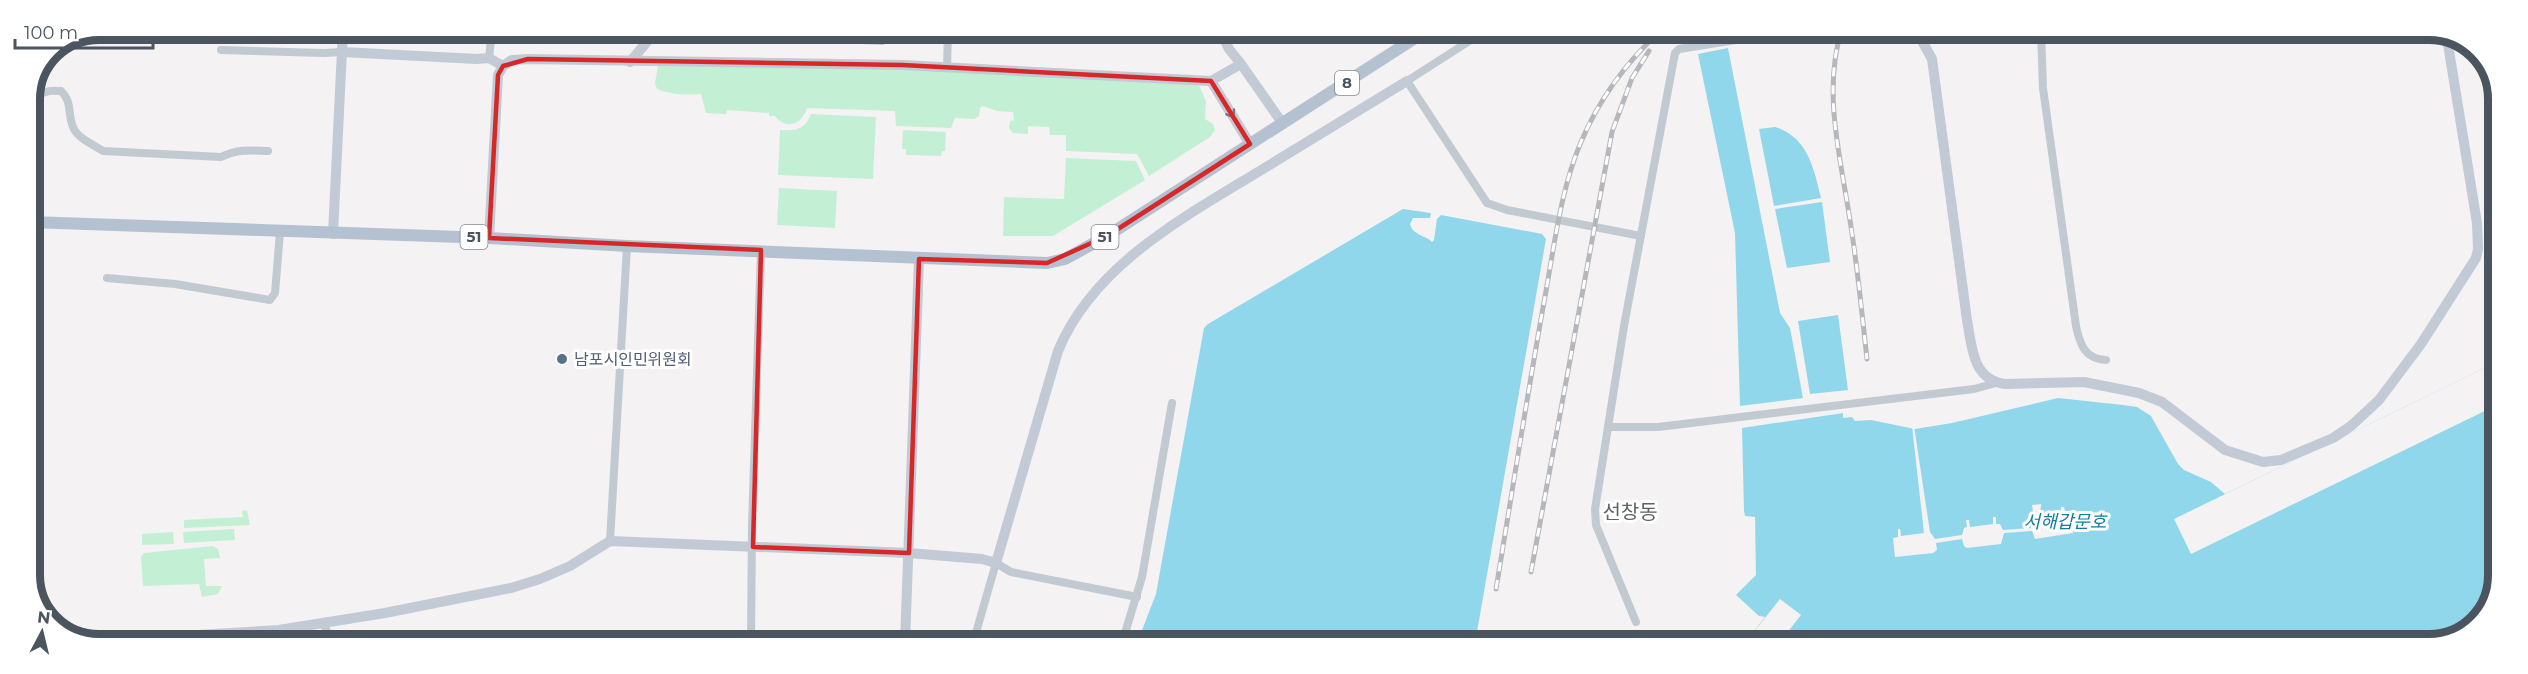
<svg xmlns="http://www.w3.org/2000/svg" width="2528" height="674" font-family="Montserrat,'Noto Sans KR',sans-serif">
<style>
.green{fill:#c3f0d5}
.water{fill:#91d7ec}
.pier{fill:#f4f2f2}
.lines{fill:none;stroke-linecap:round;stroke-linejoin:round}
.street{stroke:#c1c9d1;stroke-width:8}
.secondary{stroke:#c1cad5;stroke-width:10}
.primary{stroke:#b3c1d0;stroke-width:12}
.rail-casing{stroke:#b5b7bc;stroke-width:5}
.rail{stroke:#fff;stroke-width:3;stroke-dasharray:9;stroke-linecap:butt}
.oneway{stroke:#6e7883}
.marked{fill:none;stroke:#d62828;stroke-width:4.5;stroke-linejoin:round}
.service-dot{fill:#5c6f8a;stroke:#fff;stroke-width:2}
.labels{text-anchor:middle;stroke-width:6;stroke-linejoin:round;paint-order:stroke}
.shield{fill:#fff;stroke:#808890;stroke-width:1.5}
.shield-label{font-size:15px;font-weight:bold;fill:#4a5560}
.service-label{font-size:16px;fill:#4e5e75;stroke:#fff;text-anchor:start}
.water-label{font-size:18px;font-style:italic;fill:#0f7d9e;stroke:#fff}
.quarter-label{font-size:20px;fill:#5f6267;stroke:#fff}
.rim{fill:none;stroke:#4a5560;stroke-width:8}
</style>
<rect width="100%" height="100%" fill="#f4f2f2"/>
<!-- green -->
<g class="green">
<path d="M658,66l243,3 297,14 8,18 -1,18 8,5 2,6 -5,7 -61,39 -12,-22 -71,-3v-16h-16l-1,-8 -21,-1v8l-15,-1 -4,-5 1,-7 4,-1 -1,-8 -16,-1 -14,-5 -3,2 -1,8 -5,3 -19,-1 -4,10 -55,-2 -1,-15 -88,-3c-5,17 -21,22 -32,8h-6v-3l-42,-3 -1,4 -20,-1 -5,-19c-17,1 -28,1 -44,-5l-2,-6z"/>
<path d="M811,114l65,3 -3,62 -95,-4 2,-45c15,1 25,0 31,-16z"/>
<polygon points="903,130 946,132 945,151 942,151 941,156 906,155 906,149 902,149"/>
<polygon points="1066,158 1136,161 1145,180 1053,236 1003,236 1004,197 1064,199"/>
<polygon points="779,188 837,191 835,228 777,225"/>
<polygon points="247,510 250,525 184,528 184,520 243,517 242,511"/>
<polygon points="234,529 235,540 184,543 183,532"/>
<polygon points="173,532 174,544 142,545 142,534"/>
<polygon points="213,546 218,549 220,558 204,559 206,586 222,586 218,594 202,597 199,584 143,586 141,557 144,553"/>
</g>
<!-- water -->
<g class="water">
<polygon points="1728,48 1780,313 1790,328 1803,398 1740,406 1735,233 1698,54"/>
<path d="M1775,127c33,10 39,42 46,71l-47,8 -15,-77z"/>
<polygon points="1822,202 1830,262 1787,268 1775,209"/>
<path d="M1403,209l28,4 -1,5h-17l-3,6c3,12 16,11 22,18l2,-2 3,-21 4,-4 101,19 4,5 -71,404h-338l19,-49 3,-17 45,-249 4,-4z"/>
<polygon points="1838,315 1848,390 1810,394 1798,321"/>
<polygon points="2497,362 2496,592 2471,629 2429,644 1745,643 1765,617 1759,616 1736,595 1756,575 1755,517 1745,516 1744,511 1742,428 1843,413 1843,418 1852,417 1855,421 1871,420 1915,429 1952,423 2058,398 2123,405 2137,407 2151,416 2178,464 2184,470 2211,482 2225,494"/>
</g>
<!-- pier -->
<g class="pier">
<polygon points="2497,362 2497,405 2191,554 2174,519"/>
<polygon points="1912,426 1914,426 1930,532 1935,539 1962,535 1964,528 1967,527 1966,520 1969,520 1970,527 1993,524 1993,517 1996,517 1996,524 2000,524 2003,530 2031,528 2034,518 2032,505 2041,504 2040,518 2061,515 2061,507 2064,507 2066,514 2072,516 2073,533 2035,539 2032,531 2004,533 2001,544 1967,548 1964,546 1962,539 1936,543 1937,550 1933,553 1895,557 1893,538 1898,537 1898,529 1900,529 1901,536 1924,533"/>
<polygon points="1780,599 1801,615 1779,643 1745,643"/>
</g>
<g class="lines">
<!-- street -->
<g class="street">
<polyline points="679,31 882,41 882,31"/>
<polyline points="1485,31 1407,81 1487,203 1507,210 1641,236"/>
<path d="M2041,32l2,56 33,238c4,19 9,33 30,34"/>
<polyline points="221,50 324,53 342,52"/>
<polyline points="489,58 492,30"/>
<polyline points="947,68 948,31"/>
<path d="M30,102c9,-10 18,-12 31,-11 12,12 6,22 12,36 4,11 21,18 30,24l118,6c16,-8 29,-7 47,-6"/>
<polyline points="107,278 175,284 270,300 275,293 280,232"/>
<polyline points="1608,427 1624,326 1675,53 1679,49 1755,37 1765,32"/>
<polyline points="610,541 627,246"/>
<polyline points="1636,622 1596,525 1595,509 1608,427 1658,427 1974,389 1996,383"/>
<path d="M323,623c10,22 6,13 26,19"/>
<polyline points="279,630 281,642"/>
<polyline points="424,642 477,634 495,642"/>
<polyline points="751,642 752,526 761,250"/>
<polyline points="973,643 996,563 1011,572 1137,597"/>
<polyline points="1122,643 1142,577 1172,403"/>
</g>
<!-- secondary -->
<g class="secondary">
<polyline points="1220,31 1229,49 1241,64"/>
<path d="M1917,32l15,27 35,261c5,26 5,60 38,64l79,-2 55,11 23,9 63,48 38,12 18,-2 52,-22 18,-12 28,-26 42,-56 55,-86 2,-9 -1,-26 -31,-191"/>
<polyline points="342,52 477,59 489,58 503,66 512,60 528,59 902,65 1211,81"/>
<polyline points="630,62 656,31"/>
<polyline points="1250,144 1211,81 1241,64 1283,124"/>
<polyline points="333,234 343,30"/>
<polyline points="489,238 498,75 503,66"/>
<path d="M82,642l197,-12 106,-17 126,-25 29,-9 30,-13 40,-25 299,12 73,6 14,4 62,-212c36,-87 128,-135 205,-182 48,-29 96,-59 144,-88"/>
<polyline points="905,643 919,259"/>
</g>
<!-- primary -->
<polyline class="primary" points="30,222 489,238 627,246 1047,263 1065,259 1107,236 1426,31"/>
<!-- rail casing -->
<g class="rail-casing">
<g id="rail">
<path d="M1841,32c-19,63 1,131 10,195 7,44 11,88 16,132"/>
<polyline points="1531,572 1612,132 1632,78 1649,51"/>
<path d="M1496,589c16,-96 31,-192 48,-287 10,-53 16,-111 37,-160 18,-43 45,-79 78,-110"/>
</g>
</g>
<!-- rail -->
<use href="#rail" class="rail"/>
</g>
<!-- one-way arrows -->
<defs><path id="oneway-shaft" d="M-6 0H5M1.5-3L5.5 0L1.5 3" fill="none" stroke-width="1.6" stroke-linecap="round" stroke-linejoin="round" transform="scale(1.5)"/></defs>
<use class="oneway" href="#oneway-shaft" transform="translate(1229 110) rotate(58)"/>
<!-- marked area -->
<path class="marked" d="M528,59l374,6 309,16 39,63 -143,92 -60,27 -128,-4 -10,294 -156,-6 8,-297 -272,-12 9,-163 5,-9z"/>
<!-- markers -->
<circle class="service-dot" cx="562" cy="359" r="6"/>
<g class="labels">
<!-- shield labels -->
<g class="shield">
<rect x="1335" y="71" width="24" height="24" rx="4.5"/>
<rect x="460.5" y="225" width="27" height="24" rx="4.5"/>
<rect x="1091.5" y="225" width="27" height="24" rx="4.5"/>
</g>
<g class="shield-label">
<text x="1347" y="88">8</text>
<text x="474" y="242">51</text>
<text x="1105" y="242">51</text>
</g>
<!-- service labels -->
<g class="service-label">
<text x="574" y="365">남포시인민위원회</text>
</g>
<!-- water labels -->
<g class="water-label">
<text x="2065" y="528">서해갑문호</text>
</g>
<!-- quarter labels -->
<g class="quarter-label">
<text x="1630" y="519">선창동</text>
</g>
</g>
<!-- crop -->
<path d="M0 0H2528V674H0ZM99 40H2429A59 59 0 0 1 2488 99V575A59 59 0 0 1 2429 634H99A59 59 0 0 1 40 575V99A59 59 0 0 1 99 40Z" fill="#fff" fill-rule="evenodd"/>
<path class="rim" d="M99 40H2429A59 59 0 0 1 2488 99V575A59 59 0 0 1 2429 634H99A59 59 0 0 1 40 575V99A59 59 0 0 1 99 40Z"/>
<!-- north arrow -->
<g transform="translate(42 632) rotate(7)" stroke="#ffffff" stroke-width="4.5" paint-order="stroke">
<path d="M0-4.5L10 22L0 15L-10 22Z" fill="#4a5560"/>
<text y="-9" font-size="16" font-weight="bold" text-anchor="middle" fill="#4a5560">N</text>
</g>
<!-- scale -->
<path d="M15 39v9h138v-9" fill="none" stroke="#4a5560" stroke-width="3"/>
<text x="24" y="39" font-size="18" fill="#4a5560" stroke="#ffffff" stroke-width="4.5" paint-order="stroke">100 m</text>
</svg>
